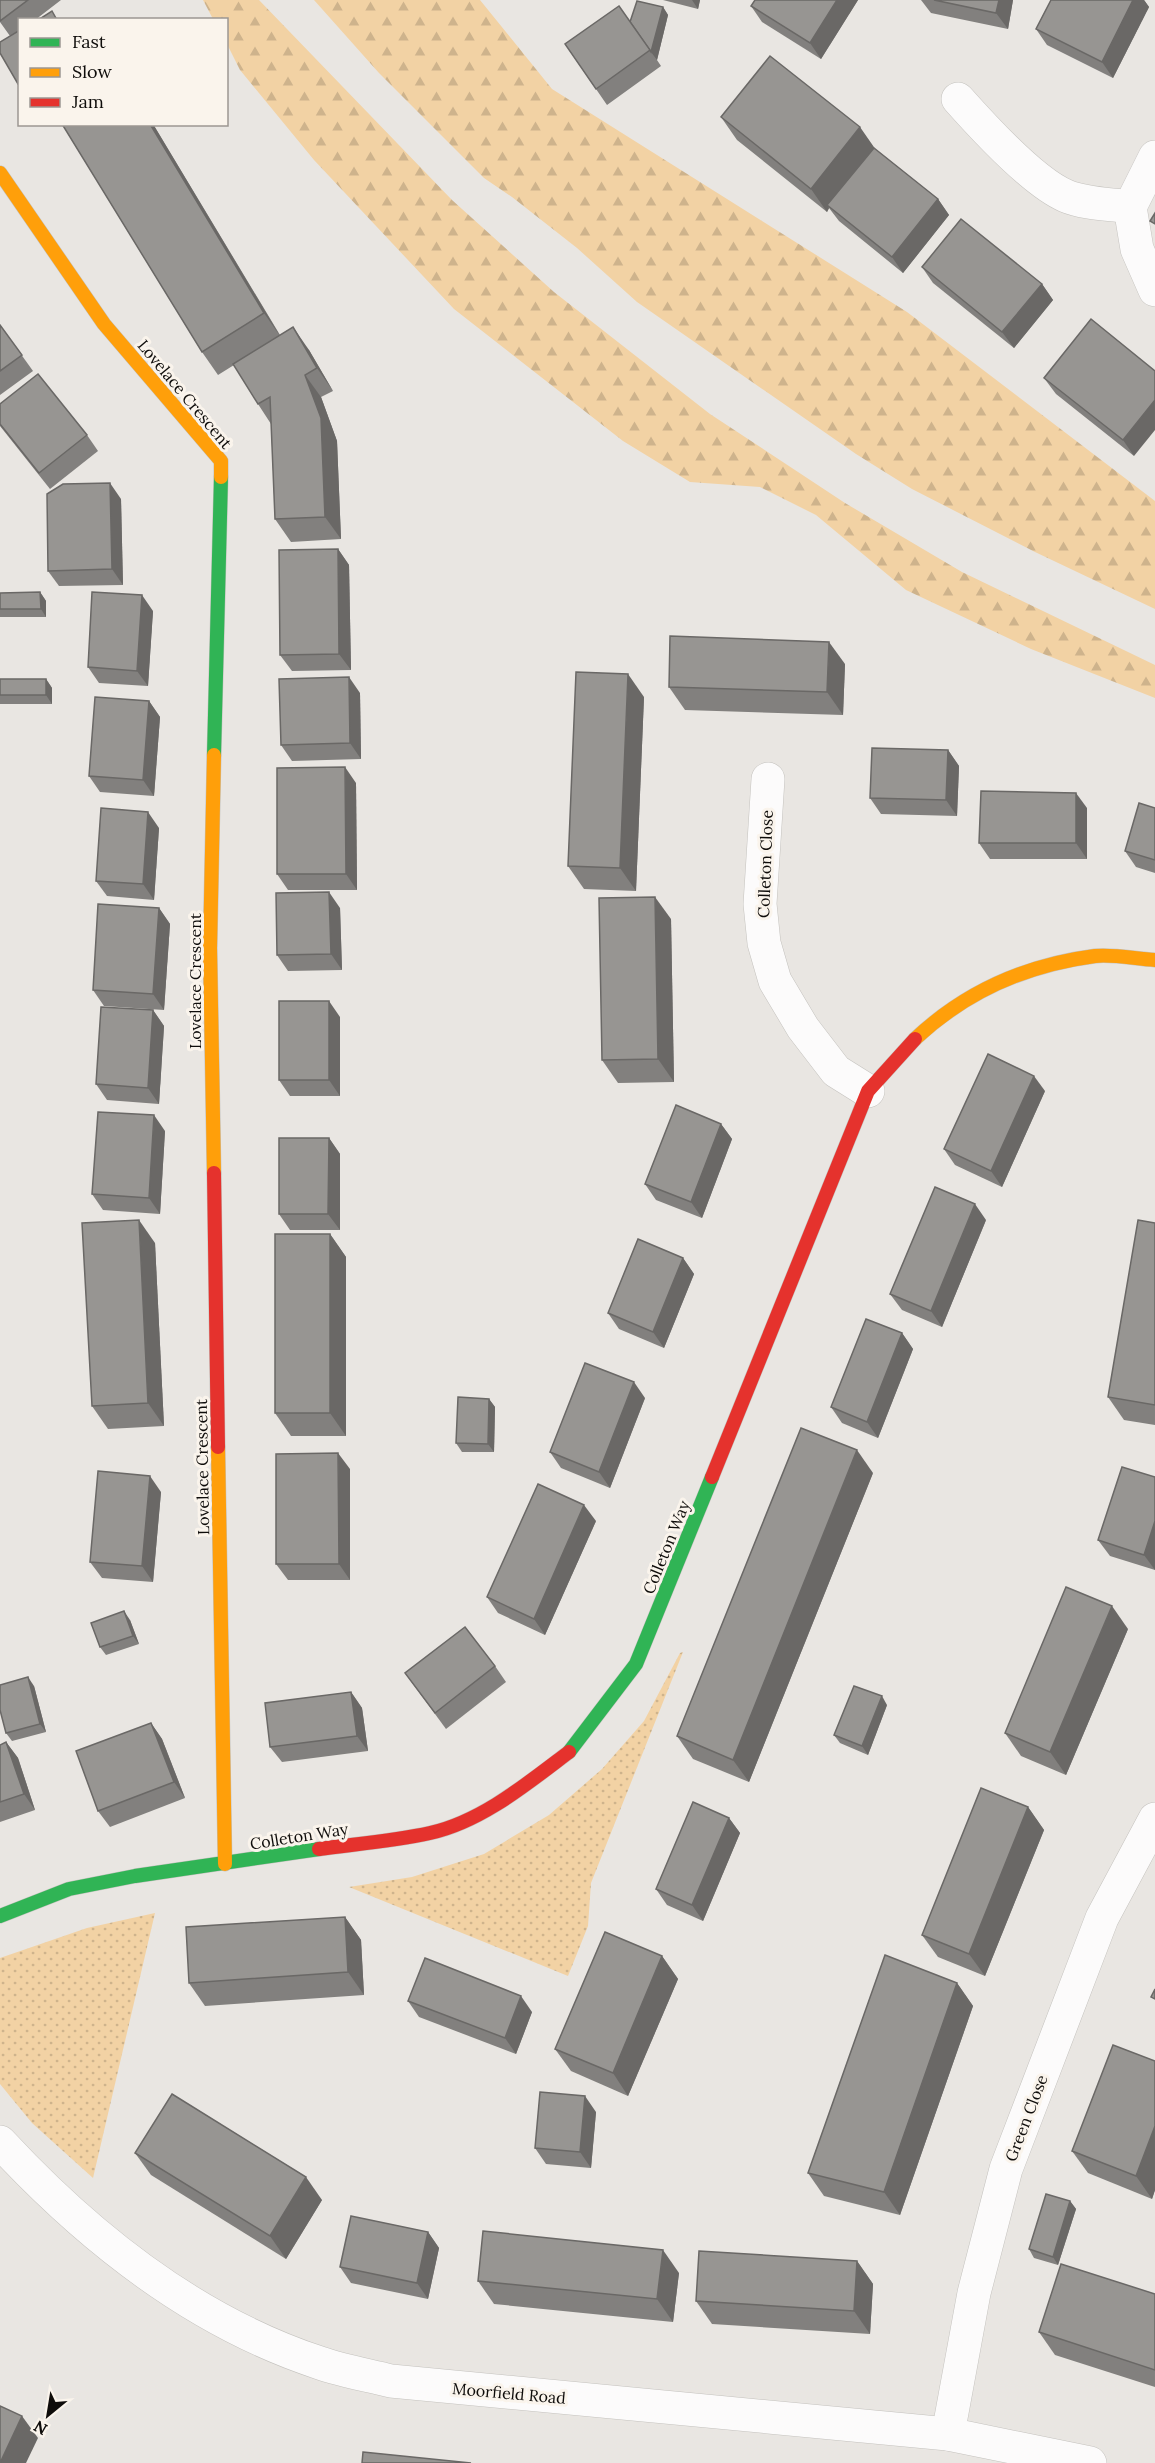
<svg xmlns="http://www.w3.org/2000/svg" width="1155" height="2463" font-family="Lora,serif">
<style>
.grass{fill:url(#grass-dots)}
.forest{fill:url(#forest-firs)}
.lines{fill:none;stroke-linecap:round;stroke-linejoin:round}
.street-casing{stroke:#c4c2be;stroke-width:34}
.fast-casing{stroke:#c4c2be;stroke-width:15}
.slow-casing{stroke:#c4c2be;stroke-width:15}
.jam-casing{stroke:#c4c2be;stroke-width:15}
.street{stroke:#fcfbfb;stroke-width:33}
.fast{stroke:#30b455;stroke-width:14}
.slow{stroke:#ff9f0a;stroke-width:14}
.jam{stroke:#e5322d;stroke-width:14}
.wall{fill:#82807e}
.shaded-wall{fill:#6a6866}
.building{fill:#979592;stroke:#6a6866;stroke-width:1.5}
.labels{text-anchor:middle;stroke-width:6;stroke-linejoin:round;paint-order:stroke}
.street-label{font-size:16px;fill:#0e0c0a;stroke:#faf4ec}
</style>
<defs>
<pattern id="grass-dots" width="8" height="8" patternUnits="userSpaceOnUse" patternTransform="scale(1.5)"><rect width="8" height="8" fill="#f2d2a4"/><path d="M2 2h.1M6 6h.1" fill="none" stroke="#ceb38c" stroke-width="1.8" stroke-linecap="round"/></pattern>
<pattern id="forest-firs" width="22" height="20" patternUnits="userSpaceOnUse" patternTransform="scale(1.5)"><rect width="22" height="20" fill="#f2d2a4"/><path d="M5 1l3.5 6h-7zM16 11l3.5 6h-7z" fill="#ceb38c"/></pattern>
</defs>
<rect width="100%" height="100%" fill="#e9e6e2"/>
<!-- grass -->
<g class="grass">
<polygon points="683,1652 591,1883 588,1926 568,1976 349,1887 412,1877 484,1854 549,1815 602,1769 644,1721 680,1653"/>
<polygon points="155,1913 93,2178 32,2123 0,2084 0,1958 87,1928"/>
</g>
<!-- forest -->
<g class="forest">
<polygon points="203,0 259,0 452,200 554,292 710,414 845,503 962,572 1155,665 1155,698 1031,649 906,590 816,515 760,487 690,482 623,441 454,309 314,160 240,70 227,44 226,20 213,19"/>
<polygon points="314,0 480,0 552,89 907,312 1155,501 1155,609 1035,552 912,489 856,454 637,302 577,248 512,197 484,178 379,73"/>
</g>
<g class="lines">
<!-- street casing -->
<g class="street-casing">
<g id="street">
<path d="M958,99c24,27 75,83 108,97 19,8 43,8 64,11"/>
<polyline points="1155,157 1130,207 1137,249 1155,290"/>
<polyline points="768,779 760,904 764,943 775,981 803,1028 836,1071 868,1091"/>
<path d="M0,2142c88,95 195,180 320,221 23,8 47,12 71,18l557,53 142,29"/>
<polyline points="948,2434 974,2293 1006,2169 1102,1918 1155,1819"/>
</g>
</g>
<!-- fast casing -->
<g class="fast-casing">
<g id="fast">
<polyline points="214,755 221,477"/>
<polyline points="569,1752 636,1664 712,1477"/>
<polyline points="0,1916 69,1889 135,1876 319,1849"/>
</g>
</g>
<!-- slow casing -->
<g class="slow-casing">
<g id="slow">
<polyline points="0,173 104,324 221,461 221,477"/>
<path d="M915,1039c50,-47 111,-74 180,-83 19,-2 41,3 60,4"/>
<polyline points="214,1173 210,948 214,755"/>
<polyline points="218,1447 225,1864"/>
</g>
</g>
<!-- jam casing -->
<g class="jam-casing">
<g id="jam">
<polyline points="214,1173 218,1447"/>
<polyline points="712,1477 868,1091 915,1039"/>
<path d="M319,1849c37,-5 75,-8 111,-16 51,-11 98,-50 139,-81"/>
</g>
</g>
<!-- street -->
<use href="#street" class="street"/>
<!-- fast -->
<use href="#fast" class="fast"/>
<!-- slow -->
<use href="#slow" class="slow"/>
<!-- jam -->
<use href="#jam" class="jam"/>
</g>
<!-- wall -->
<g class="wall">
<polygon points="0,0 61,0 35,20 20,20 20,86 0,53 10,36 0,22"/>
<polygon points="663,0 700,0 698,9"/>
<polygon points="858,0 821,59 762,22 751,6"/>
<polygon points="921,0 1013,0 1008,29 931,13"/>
<polygon points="1051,0 1144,0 1149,7 1113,78 1047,45 1036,29"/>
<polygon points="663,7 668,15 657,60 651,51 661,66 607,105 565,44 630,22"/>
<polygon points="721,117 874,148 938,199 949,215 903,273 839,221 829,208 827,212 737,140"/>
<polygon points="62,124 153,124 280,335 309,350 333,391 321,397 337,441 341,539 291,542 275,519 271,424 258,404 234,365 218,375 202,352"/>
<polygon points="922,267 1042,284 1053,300 1014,348 933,283"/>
<polygon points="1091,319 1134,456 1056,394 1044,378"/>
<polygon points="0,325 33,371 0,395"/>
<polygon points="0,404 87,435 98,451 50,489 0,426"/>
<polygon points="121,499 123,585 59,586 48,571"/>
<polygon points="338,549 349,565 351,670 292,671 280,655"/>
<polygon points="40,592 46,601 46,617 0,617 0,593"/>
<polygon points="153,611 148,686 99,683 88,667"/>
<polygon points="845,664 843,715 685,710 669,687"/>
<polygon points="0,679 46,679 52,688 52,704 0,704"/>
<polygon points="360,693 361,759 292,761 281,745"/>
<polygon points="644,697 636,891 584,889 568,866"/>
<polygon points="149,701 160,717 154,796 100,792 89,776"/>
<polygon points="948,750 959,766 957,816 881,814 870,798"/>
<polygon points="356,783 357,890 288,890 277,874"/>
<polygon points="1087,808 1087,859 990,859 979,843"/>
<polygon points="1155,808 1155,873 1136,867 1125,851"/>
<polygon points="159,828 154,900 107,896 96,881"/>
<polygon points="159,908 170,924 164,1010 104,1006 93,990"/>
<polygon points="340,908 342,970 288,971 277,955"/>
<polygon points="671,919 674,1082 618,1083 602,1060"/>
<polygon points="153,1010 164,1026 159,1104 107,1100 96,1084"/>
<polygon points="340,1017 340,1096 290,1096 279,1080"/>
<polygon points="1045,1091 1002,1187 955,1165 944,1149"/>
<polygon points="721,1124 732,1139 702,1218 656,1200 645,1184"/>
<polygon points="165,1131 160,1214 103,1210 92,1194"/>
<polygon points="329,1138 340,1154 340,1230 290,1230 279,1214"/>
<polygon points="986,1220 942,1327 902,1310 890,1294"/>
<polygon points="1155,1223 1155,1425 1124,1420 1108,1397"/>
<polygon points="330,1234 346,1257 346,1436 291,1436 275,1413"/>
<polygon points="155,1243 164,1426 108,1429 92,1406"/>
<polygon points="683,1258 694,1274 664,1348 619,1329 608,1313"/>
<polygon points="902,1333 913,1349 878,1438 842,1423 831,1407"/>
<polygon points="645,1398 610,1488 561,1468 550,1452"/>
<polygon points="489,1399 495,1407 494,1452 462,1452 456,1443"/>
<polygon points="350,1469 350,1580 288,1580 276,1564"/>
<polygon points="873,1473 749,1782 693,1759 677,1736"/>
<polygon points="1155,1477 1155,1570 1110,1556 1098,1540"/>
<polygon points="161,1492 153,1582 102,1578 90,1562"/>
<polygon points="596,1521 545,1635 498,1613 487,1597"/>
<polygon points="130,1620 139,1644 106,1655 100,1647"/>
<polygon points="1128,1629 1066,1775 1021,1756 1005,1733"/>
<polygon points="495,1666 506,1682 446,1729 405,1673"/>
<polygon points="34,1686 46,1732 12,1741 6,1733"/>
<polygon points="351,1692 362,1708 368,1751 282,1762 270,1747"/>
<polygon points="887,1705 868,1755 840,1743 834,1735"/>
<polygon points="151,1723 162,1739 185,1798 110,1827 98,1811"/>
<polygon points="6,1742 18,1758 35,1810 0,1822 0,1745"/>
<polygon points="1028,1807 1044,1830 985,1976 938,1957 922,1935"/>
<polygon points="729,1818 740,1833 703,1921 667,1905 656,1889"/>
<polygon points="345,1917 361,1940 364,1995 205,2006 189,1983"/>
<polygon points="662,1956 678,1979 628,2096 571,2071 555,2049"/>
<polygon points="957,1983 973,2006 900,2215 824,2196 808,2173"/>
<polygon points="408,2001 532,2012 516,2054 419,2017"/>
<polygon points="1155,2061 1155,2190 1152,2199 1088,2173 1072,2151"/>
<polygon points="596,2112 591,2168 546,2164 535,2148"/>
<polygon points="135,2153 322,2200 286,2259 151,2175"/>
<polygon points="1070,2201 1076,2209 1058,2265 1034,2258 1029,2249"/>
<polygon points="428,2232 439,2248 428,2299 351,2283 340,2267"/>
<polygon points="857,2261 873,2284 870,2334 712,2324 696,2301"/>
<polygon points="679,2273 673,2322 494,2304 478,2281"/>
<polygon points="1155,2294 1155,2387 1055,2355 1039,2332"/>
</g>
<!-- shaded-wall -->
<g class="shaded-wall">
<polygon points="692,0 700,0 698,9"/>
<polygon points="837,0 858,0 821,59 810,43"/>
<polygon points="999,0 1013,0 1008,29 996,13"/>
<polygon points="1133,0 1144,0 1149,7 1113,78 1102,62"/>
<polygon points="663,7 668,15 657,60 651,52"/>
<polygon points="150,124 153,124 280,336 264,313"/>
<polygon points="860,127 876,150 827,205 829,208 827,212 811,189"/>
<polygon points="938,199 949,215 903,273 892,257"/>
<polygon points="1042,284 1053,300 1014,348 1002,332"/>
<polygon points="293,327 309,350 333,391 317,368"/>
<polygon points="305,375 321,397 337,441 341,539 325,517"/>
<polygon points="1155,400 1155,430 1134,456 1123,440"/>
<polygon points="110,483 121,499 123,585 112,569"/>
<polygon points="338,549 349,565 351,670 339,654"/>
<polygon points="40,592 46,601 46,617 41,609"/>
<polygon points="142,595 153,611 148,686 137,671"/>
<polygon points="829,642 845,664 843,715 827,692"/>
<polygon points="628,674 644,697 636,891 620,868"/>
<polygon points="349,677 360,693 361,759 350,743"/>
<polygon points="46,679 52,688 52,704 46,695"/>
<polygon points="149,701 160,717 154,796 143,780"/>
<polygon points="948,750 959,766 957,816 946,800"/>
<polygon points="345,767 356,783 357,890 346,874"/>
<polygon points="1076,793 1087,808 1087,859 1076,843"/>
<polygon points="148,812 159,828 154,900 143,884"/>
<polygon points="329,892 340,908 342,970 331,954"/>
<polygon points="655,897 671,919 674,1082 658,1059"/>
<polygon points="159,908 170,924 164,1010 153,994"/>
<polygon points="329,1001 340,1017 340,1096 329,1080"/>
<polygon points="153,1010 164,1026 159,1104 148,1088"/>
<polygon points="1034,1076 1045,1091 1002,1187 991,1171"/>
<polygon points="154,1115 165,1131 160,1214 149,1198"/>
<polygon points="721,1124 732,1139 702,1218 691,1202"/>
<polygon points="329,1138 340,1154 340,1230 328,1214"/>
<polygon points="975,1204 986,1220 942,1327 931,1311"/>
<polygon points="139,1220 155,1243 164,1426 148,1403"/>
<polygon points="330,1234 346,1257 346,1436 330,1413"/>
<polygon points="683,1258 694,1274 664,1348 653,1332"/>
<polygon points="902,1333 913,1349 878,1438 867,1422"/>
<polygon points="634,1382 645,1398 610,1488 599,1472"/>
<polygon points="489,1399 495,1407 494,1452 488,1444"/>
<polygon points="857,1450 873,1473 749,1782 733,1760"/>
<polygon points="338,1453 350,1469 350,1580 339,1564"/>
<polygon points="150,1476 161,1492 153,1582 142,1566"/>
<polygon points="584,1505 596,1521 545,1635 534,1619"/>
<polygon points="1155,1521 1155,1570 1144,1555"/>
<polygon points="1112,1606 1128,1629 1066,1775 1050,1752"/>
<polygon points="124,1611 130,1620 139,1644 133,1636"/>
<polygon points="28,1677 34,1686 46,1732 40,1724"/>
<polygon points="351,1692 362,1708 368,1751 357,1736"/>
<polygon points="882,1696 887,1705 868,1755 862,1746"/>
<polygon points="151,1723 162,1739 185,1798 174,1782"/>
<polygon points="6,1742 18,1758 35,1810 24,1794"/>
<polygon points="1028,1807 1044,1830 985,1976 969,1954"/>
<polygon points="729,1818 740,1833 703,1921 692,1905"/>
<polygon points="345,1917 361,1940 364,1995 348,1972"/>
<polygon points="662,1956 678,1979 628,2096 613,2073"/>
<polygon points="957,1983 973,2006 900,2215 884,2192"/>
<polygon points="521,1996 532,2012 516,2054 505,2038"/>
<polygon points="585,2096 596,2112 591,2168 580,2152"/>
<polygon points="1155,2126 1155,2190 1152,2199 1136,2176"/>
<polygon points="306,2177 322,2200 286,2259 270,2236"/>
<polygon points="1070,2201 1076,2209 1058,2265 1053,2257"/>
<polygon points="428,2232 439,2248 428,2299 417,2283"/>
<polygon points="663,2250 679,2273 673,2322 657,2299"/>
<polygon points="857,2261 873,2284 870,2334 854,2311"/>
<polygon points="22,2416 38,2438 26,2463 0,2463"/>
</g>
<!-- building -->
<g class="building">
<polygon points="0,0 28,0 0,21"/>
<polygon points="755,0 837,0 810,43 751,6"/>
<polygon points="934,0 999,0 996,13"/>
<polygon points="1051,0 1133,0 1102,62 1036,29"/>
<polygon points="637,1 663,7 651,52 630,22"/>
<polygon points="619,6 650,50 596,89 565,44"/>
<polygon points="52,11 57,20 38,20"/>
<polygon points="20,30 20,83 18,84 0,53 0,42"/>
<polygon points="770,56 860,127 811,189 721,117"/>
<polygon points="62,124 150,124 264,313 202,352"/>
<polygon points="874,148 938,199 892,257 827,205"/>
<polygon points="1155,213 1155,224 1150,221"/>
<polygon points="961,219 1042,284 1002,332 922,267"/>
<polygon points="1091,319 1155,371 1155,400 1123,440 1044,378"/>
<polygon points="0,325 22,355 0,371"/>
<polygon points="293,327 317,368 305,375 321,418 325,517 275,519 270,397 258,404 233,364"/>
<polygon points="38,374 87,435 39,473 0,424 0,404"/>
<polygon points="110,483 112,569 48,571 47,494 63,484"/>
<polygon points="338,549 339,654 280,655 279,550"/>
<polygon points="40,592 41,609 0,609 0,593"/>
<polygon points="92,592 142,595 137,671 88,667"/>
<polygon points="670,636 829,642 827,692 669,687"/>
<polygon points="576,672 628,674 620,868 568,866"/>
<polygon points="349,677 350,743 281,745 279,679"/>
<rect x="0" y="679" width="46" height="16"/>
<polygon points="95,697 149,701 143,780 89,776"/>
<polygon points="872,748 948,750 946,800 870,798"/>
<polygon points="345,767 346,874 277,874 277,768"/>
<polygon points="981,791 1076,793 1076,843 979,843"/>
<polygon points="1139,803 1155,808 1155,860 1125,851"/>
<polygon points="101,808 148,812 143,884 96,881"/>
<polygon points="329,892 331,954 277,955 276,893"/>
<polygon points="655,897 658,1059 602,1060 599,898"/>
<polygon points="98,904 159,908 153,994 93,990"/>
<rect x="279" y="1001" width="50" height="79"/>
<polygon points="101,1007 153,1010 148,1088 96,1084"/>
<polygon points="988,1054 1034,1076 991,1171 944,1149"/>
<polygon points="676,1105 721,1124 691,1202 645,1184"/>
<polygon points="98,1112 154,1115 149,1198 92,1194"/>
<polygon points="279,1138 329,1138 328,1214 279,1214"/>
<polygon points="935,1187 975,1204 931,1311 890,1294"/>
<polygon points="139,1220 148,1403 92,1406 82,1223"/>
<polygon points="1138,1220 1155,1223 1155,1405 1108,1397"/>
<rect x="275" y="1234" width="55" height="179"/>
<polygon points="638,1239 683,1258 653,1332 608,1313"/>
<polygon points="866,1319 902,1333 867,1422 831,1407"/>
<polygon points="585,1363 634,1382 599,1472 550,1452"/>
<polygon points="458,1397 489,1399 488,1444 456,1443"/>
<polygon points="801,1428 857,1450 733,1760 677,1736"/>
<polygon points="338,1453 339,1564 276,1564 276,1454"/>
<polygon points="1122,1467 1155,1477 1155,1521 1144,1555 1098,1540"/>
<polygon points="98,1471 150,1476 142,1566 90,1562"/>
<polygon points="538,1484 584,1505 534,1619 487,1597"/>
<polygon points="1066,1587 1112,1606 1050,1752 1005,1733"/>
<polygon points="124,1611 133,1636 100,1647 91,1623"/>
<polygon points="465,1627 495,1666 435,1713 405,1673"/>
<polygon points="28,1677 40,1724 6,1733 0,1710 0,1685"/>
<polygon points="854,1686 882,1696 862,1746 834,1735"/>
<polygon points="351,1692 357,1736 270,1747 265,1703"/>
<polygon points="151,1723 174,1782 98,1811 76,1751"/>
<polygon points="6,1742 24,1794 0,1802 0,1745"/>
<polygon points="981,1788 1028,1807 969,1954 922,1935"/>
<polygon points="693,1802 729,1818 692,1905 656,1889"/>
<polygon points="345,1917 348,1972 189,1983 186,1927"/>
<polygon points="605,1932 662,1956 613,2073 555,2049"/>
<polygon points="885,1955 957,1983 884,2192 808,2173"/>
<polygon points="425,1958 521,1996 505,2038 408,2001"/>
<polygon points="1155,1989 1155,1999 1151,1997"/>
<polygon points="1113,2045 1155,2061 1155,2126 1136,2176 1072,2151"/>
<polygon points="540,2092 585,2096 580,2152 535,2148"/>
<polygon points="172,2094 306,2177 270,2236 135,2153"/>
<polygon points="1046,2194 1070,2201 1053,2257 1029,2249"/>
<polygon points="351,2216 428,2232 417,2283 340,2267"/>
<polygon points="483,2231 663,2250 657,2299 478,2281"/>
<polygon points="699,2251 857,2261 854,2311 696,2301"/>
<polygon points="1061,2264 1155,2294 1155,2370 1039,2332"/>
<polygon points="0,2406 22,2416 0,2463"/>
<polygon points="363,2452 471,2463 362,2463"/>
</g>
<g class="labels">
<!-- street labels -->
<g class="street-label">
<text transform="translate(185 394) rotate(50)" y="6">Lovelace Crescent</text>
<text transform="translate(765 864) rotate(-88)" y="6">Colleton Close</text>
<text transform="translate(195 981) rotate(-90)" y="6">Lovelace Crescent</text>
<text transform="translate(202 1467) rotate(-91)" y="6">Lovelace Crescent</text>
<text transform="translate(666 1547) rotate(-68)" y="6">Colleton Way</text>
<text transform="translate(299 1836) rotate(-9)" y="6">Colleton Way</text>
<text transform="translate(1026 2118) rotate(-69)" y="6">Green Close</text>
<text transform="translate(509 2393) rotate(5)" y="6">Moorfield Road</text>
</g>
</g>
<!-- legend -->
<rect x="18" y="18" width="210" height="108" fill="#faf4ec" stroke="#9c9792" stroke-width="1.5"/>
<rect x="30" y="38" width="30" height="9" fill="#30b455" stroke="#9c9792" stroke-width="1.5"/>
<text x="72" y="48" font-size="18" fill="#0e0c0a">Fast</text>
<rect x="30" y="68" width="30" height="9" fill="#ff9f0a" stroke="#9c9792" stroke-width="1.5"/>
<text x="72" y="78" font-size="18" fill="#0e0c0a">Slow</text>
<rect x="30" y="98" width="30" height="9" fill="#e5322d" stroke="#9c9792" stroke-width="1.5"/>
<text x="72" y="108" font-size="18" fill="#0e0c0a">Jam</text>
<!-- north arrow -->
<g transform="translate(48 2415) rotate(210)" stroke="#faf4ec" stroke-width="4.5" paint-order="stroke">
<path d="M0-4.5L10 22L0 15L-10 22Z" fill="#0e0c0a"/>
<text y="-9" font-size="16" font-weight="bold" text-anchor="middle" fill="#0e0c0a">N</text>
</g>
</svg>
